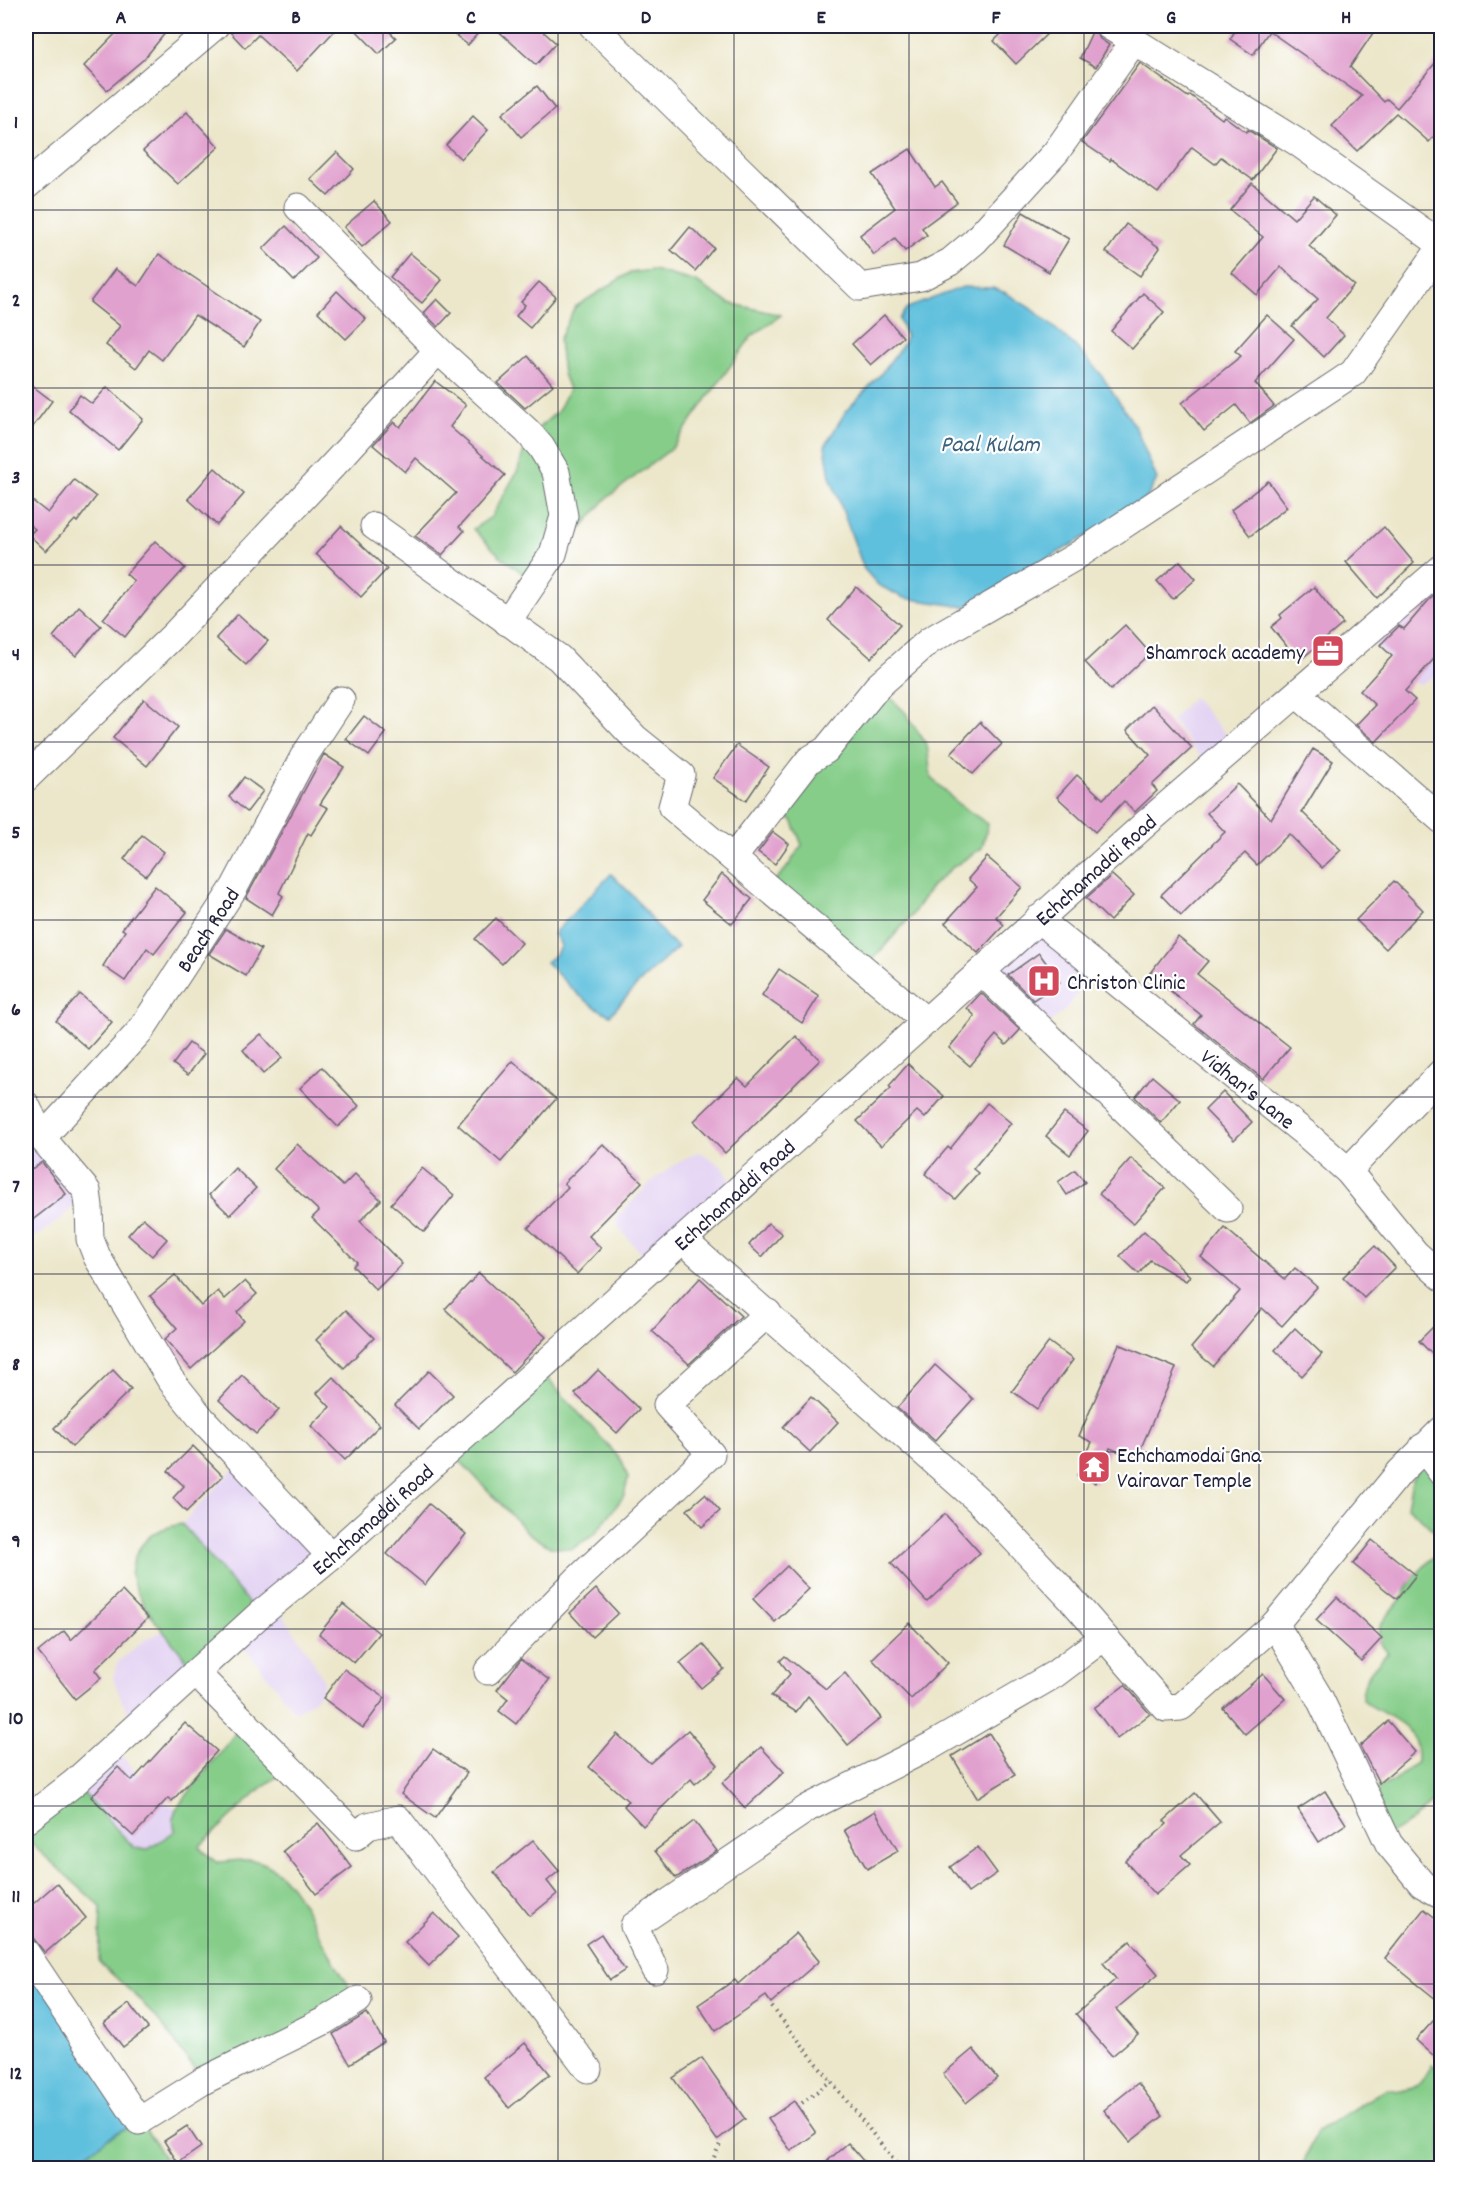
<svg xmlns="http://www.w3.org/2000/svg" width="1467" height="2194" font-family="Dekko,sans-serif">
<style>
.built{fill:#e3d3f3}
.green{fill:#85cd89;stroke:#547862;stroke-width:1.5}
.water{fill:#5ec0dd;stroke:#40718c;stroke-width:1.5}
.building{fill:#e1a1cf}
.lines{fill:none;stroke-linecap:round;stroke-linejoin:round}
.minor-casing{stroke:#69676d;stroke-width:29}
.path{stroke:#69676d;stroke-width:4;stroke-dasharray:1.5 4.5;stroke-linecap:butt}
.minor{stroke:#fff;stroke-width:27}
.grid{fill:none;stroke:#22223b;stroke-width:1.5;stroke-opacity:0.55}
.labels{text-anchor:middle;stroke-width:4.5;stroke-linejoin:round;paint-order:stroke}
.poi-label{font-size:22px;fill:#22223b;stroke:#fff;text-anchor:start}
.street-label{font-size:22px;fill:#22223b;stroke:#fff}
.water-label{font-size:24px;font-style:italic;fill:#3a617c;stroke:#fff}
.neatline{fill:none;stroke:#22223b;stroke-width:2}
.grid-label{font-size:20px;text-anchor:middle;font-weight:bold;fill:#22223b}
</style>
<rect width="100%" height="100%" fill="#fff"/>
<filter id="ink" filterUnits="userSpaceOnUse"><feTurbulence type="fractalNoise" baseFrequency=".0167" numOctaves="2"/><feDisplacementMap in="SourceGraphic" scale="12" xChannelSelector="R" yChannelSelector="G"/><feConvolveMatrix kernelMatrix="1 2 1 2 8 2 1 2 1" color-interpolation-filters="sRGB"/></filter>
<filter id="wash" filterUnits="userSpaceOnUse"><feTurbulence type="fractalNoise" baseFrequency=".008" numOctaves="4" result="noise"/><feDisplacementMap in="SourceGraphic" scale="24" xChannelSelector="R" yChannelSelector="G"/><feGaussianBlur stdDeviation="1.35" result="paint"/><feColorMatrix in="noise" values="0 0 0 0 0 0 0 0 0 0 0 0 0 0 0 0 0 1.4 0 .05"/><feComposite in="paint" operator="in"/></filter>
<g filter="url(#wash)">
<rect width="100%" height="100%" fill="#ece7cb"/>
<!-- built -->
<g class="built">
<polygon points="1398,606 1432,638 1441,650 1441,669 1435,676 1418,685 1365,635"/>
<polygon points="1193,697 1236,746 1209,769 1172,720"/>
<polygon points="1038,919 1089,971 1080,991 1065,1010 1046,1026 989,966"/>
<polygon points="42,1138 87,1191 62,1218 42,1233 26,1240 26,1151"/>
<polygon points="699,1151 723,1167 736,1191 653,1266 618,1227 616,1218 651,1182 674,1165"/>
<polygon points="242,1460 331,1556 275,1604 305,1647 324,1681 321,1691 314,1700 295,1712 237,1637 259,1615 182,1524"/>
<polygon points="163,1631 183,1655 197,1674 135,1726 122,1701 113,1678 118,1662 146,1639"/>
<polygon points="114,1747 150,1789 176,1809 173,1818 175,1831 147,1850 135,1848 115,1829 74,1783"/>
</g>
<!-- green -->
<g class="green">
<polygon points="653,270 696,282 729,303 781,315 751,337 672,448 606,499 535,583 500,556 473,529 491,517 518,470 528,437 558,411 569,389 563,374 559,340 575,307 629,273"/>
<polygon points="878,686 905,712 927,745 931,777 957,803 988,824 982,848 953,867 931,887 912,915 865,969 768,887 786,869 802,845 792,820 771,809"/>
<polygon points="539,1369 622,1461 628,1478 624,1496 594,1535 572,1549 550,1547 528,1533 449,1449"/>
<path d="M1441,1430v362c-18,20 -30,33 -55,43l-10,-45 17,-9 24,-19c2,-42 -27,-41 -55,-62 1,-24 10,-31 26,-47l-8,-10v-18l23,-28 8,-17 26,-27 1,-19c-10,-11 -21,-17 -31,-28l5,-25z"/>
<path d="M182,1524l77,91 -62,59c-21,-31 -54,-59 -65,-96 -2,-7 2,-20 5,-26 12,-20 24,-24 45,-28z"/>
<path d="M244,1722l46,46 -29,20 -62,59 17,15c15,0 33,-5 47,1 31,12 52,66 68,93 8,15 18,29 27,44l-155,81 -37,-51 -26,-30 -41,-38 2,-55 -75,-68v-19l48,-37 51,55 10,10 12,2 28,-19 -2,-13 3,-9z"/>
<path d="M1432,2065l9,4v99h-144l6,-4 14,-33 70,-43c26,6 33,-1 45,-23z"/>
<polygon points="139,2121 152,2138 170,2168 69,2168 109,2137"/>
</g>
<!-- water -->
<g class="water">
<polygon points="963,287 993,288 1006,293 1035,311 1074,345 1100,373 1135,426 1157,479 1145,502 965,607 904,598 878,585 864,569 830,476 825,446 846,411 880,375 904,343 906,336 899,319 907,308"/>
<path d="M611,874l23,23 32,40 12,10 -39,36 -29,32c-27,-12 -44,-32 -64,-53l10,-8 5,-9 -7,-12z"/>
<polygon points="26,1953 139,2121 109,2137 69,2168 26,2168"/>
</g>
<g id="blocks">
<!-- building -->
<g class="building">
<polygon points="123,26 171,26 144,59 107,90 84,66"/>
<polygon points="230,26 339,26 297,71 258,35 245,48 230,32"/>
<polygon points="352,26 384,26 396,38 379,54"/>
<polygon points="444,26 484,26 468,45"/>
<polygon points="493,26 537,26 556,43 536,65"/>
<polygon points="1009,26 1055,26 1016,64 994,41"/>
<polygon points="1238,26 1363,26 1373,33 1350,67 1384,102 1387,99 1397,108 1442,55 1442,127 1429,142 1396,113 1357,151 1332,126 1362,96 1269,31 1253,55 1230,39"/>
<polygon points="1094,28 1100,39 1109,45 1096,67 1080,58"/>
<polygon points="1140,63 1188,97 1190,95 1222,119 1224,116 1246,132 1248,130 1277,148 1253,180 1221,157 1215,164 1192,147 1158,193 1111,159 1110,161 1082,142"/>
<polygon points="537,86 555,109 521,137 502,114"/>
<polygon points="187,112 219,147 178,184 143,151"/>
<polygon points="473,116 488,130 461,159 446,145"/>
<polygon points="910,149 935,187 942,182 957,202 922,228 927,235 905,251 895,238 874,255 860,235 895,208 872,174"/>
<polygon points="337,152 354,169 328,196 310,179"/>
<polygon points="1252,183 1294,219 1314,196 1336,215 1309,246 1354,285 1326,318 1344,335 1324,357 1292,326 1318,299 1281,267 1257,295 1232,273 1263,237 1230,210"/>
<polygon points="374,201 392,221 362,247 344,227"/>
<polygon points="1023,212 1069,239 1049,272 1004,245"/>
<polygon points="1126,224 1160,248 1140,276 1106,252"/>
<polygon points="286,226 317,258 294,281 263,249"/>
<polygon points="690,227 714,248 695,271 671,250"/>
<polygon points="410,253 442,280 422,303 390,277"/>
<polygon points="159,254 260,322 244,347 195,315 162,360 149,350 136,368 106,345 120,326 90,302 115,269 138,286"/>
<polygon points="539,282 556,297 530,328 516,316 525,305 521,302"/>
<polygon points="337,291 366,319 346,339 318,312"/>
<polygon points="1143,293 1164,312 1132,349 1111,331"/>
<polygon points="437,299 451,313 438,327 424,313"/>
<polygon points="884,315 903,337 871,365 852,344"/>
<polygon points="1267,315 1294,339 1255,383 1274,406 1250,423 1236,405 1204,431 1182,403 1241,356 1235,351"/>
<polygon points="528,356 553,385 525,408 498,383"/>
<polygon points="26,381 52,401 26,436"/>
<polygon points="435,381 466,405 450,427 505,475 459,527 464,531 442,555 415,536 456,493 416,458 405,472 373,445 394,422 400,427"/>
<polygon points="107,387 143,419 118,450 69,410 80,395 92,404"/>
<polygon points="215,468 244,494 217,525 188,499"/>
<polygon points="74,480 96,497 77,522 75,520 46,551 29,535 35,529 26,522 26,496 48,513"/>
<polygon points="1268,481 1287,507 1250,536 1231,510"/>
<polygon points="341,526 387,569 361,597 316,554"/>
<polygon points="1384,527 1414,563 1377,598 1346,562"/>
<polygon points="155,541 185,568 156,600 155,599 125,637 103,619 134,581 126,574"/>
<polygon points="1180,561 1196,579 1173,599 1157,581"/>
<polygon points="856,587 900,625 871,658 828,620"/>
<polygon points="1314,587 1343,624 1299,661 1271,627 1282,618 1280,615"/>
<polygon points="1442,589 1442,650 1405,691 1415,700 1376,742 1356,725 1375,705 1360,691 1392,656 1380,645 1399,626 1404,629 1429,600"/>
<polygon points="79,606 101,626 76,656 53,637"/>
<polygon points="238,614 268,641 246,665 216,638"/>
<polygon points="1125,625 1150,653 1111,690 1085,662"/>
<polygon points="144,699 178,727 147,766 113,738"/>
<polygon points="1152,705 1192,748 1152,785 1157,791 1139,808 1135,812 1124,801 1095,832 1057,797 1077,775 1103,799 1150,755 1127,730"/>
<polygon points="364,716 386,733 369,756 346,739"/>
<polygon points="980,722 1002,744 973,774 951,753"/>
<polygon points="737,745 769,767 746,801 713,778"/>
<polygon points="1313,749 1333,761 1302,812 1341,850 1322,868 1289,834 1257,865 1245,853 1181,916 1161,895 1225,832 1207,813 1237,784 1271,819"/>
<polygon points="324,754 344,767 320,804 328,808 311,835 308,833 279,893 283,896 272,915 246,898"/>
<polygon points="244,777 263,791 247,812 229,797"/>
<polygon points="773,832 789,844 775,864 758,852"/>
<polygon points="142,835 164,852 146,876 124,859"/>
<polygon points="987,857 1022,887 996,917 1004,925 978,953 945,923 977,887 968,879"/>
<polygon points="722,874 752,899 732,924 702,900"/>
<polygon points="1112,875 1134,895 1110,921 1086,898"/>
<polygon points="1394,881 1423,910 1386,949 1356,920"/>
<polygon points="155,886 187,912 154,954 147,948 125,981 103,966 125,931 122,929"/>
<polygon points="496,918 522,943 502,964 475,939"/>
<polygon points="226,929 261,949 246,976 209,954"/>
<polygon points="1178,937 1208,961 1197,974 1290,1047 1263,1079 1194,1024 1201,1015 1149,974"/>
<polygon points="1039,953 1060,982 1033,1000 1008,975"/>
<polygon points="779,969 819,996 802,1023 762,995"/>
<polygon points="981,993 1020,1030 1006,1045 996,1035 970,1066 949,1048 975,1016 967,1008"/>
<polygon points="80,994 112,1022 88,1049 56,1021"/>
<polygon points="261,1034 282,1058 263,1074 243,1050"/>
<polygon points="796,1036 820,1060 725,1153 694,1121 738,1078 747,1086"/>
<polygon points="189,1043 204,1054 188,1075 173,1064"/>
<polygon points="513,1061 556,1099 501,1162 458,1125"/>
<polygon points="908,1064 944,1096 925,1118 917,1111 881,1146 857,1121 891,1088 889,1086"/>
<polygon points="322,1067 359,1106 338,1127 300,1088"/>
<polygon points="1152,1076 1180,1100 1161,1123 1135,1097"/>
<polygon points="1223,1092 1252,1122 1234,1140 1205,1110"/>
<polygon points="987,1103 1011,1123 973,1169 978,1173 955,1199 925,1174 948,1147 950,1149"/>
<polygon points="1064,1113 1088,1131 1070,1155 1046,1136"/>
<polygon points="297,1144 343,1186 355,1174 381,1200 360,1221 402,1264 376,1290 353,1266 357,1262 312,1218 319,1211 274,1169"/>
<polygon points="603,1144 642,1182 589,1236 601,1248 577,1274 528,1228 568,1187 564,1183"/>
<polygon points="1131,1158 1165,1188 1133,1224 1099,1194"/>
<polygon points="42,1162 66,1194 26,1225 26,1173"/>
<polygon points="235,1168 256,1188 230,1215 209,1195"/>
<polygon points="422,1168 454,1195 424,1232 391,1204"/>
<polygon points="1075,1170 1085,1182 1067,1195 1058,1182"/>
<polygon points="143,1218 167,1239 152,1256 128,1235"/>
<polygon points="768,1223 782,1234 762,1257 749,1245"/>
<polygon points="1225,1228 1285,1279 1295,1268 1317,1287 1282,1326 1262,1308 1213,1366 1191,1348 1240,1291 1201,1257"/>
<polygon points="1144,1231 1190,1276 1186,1281 1150,1260 1139,1274 1120,1256"/>
<polygon points="1375,1246 1395,1267 1364,1298 1343,1277"/>
<polygon points="479,1273 546,1337 512,1372 445,1309"/>
<polygon points="175,1275 201,1306 218,1291 225,1299 245,1281 257,1294 237,1312 244,1321 191,1369 165,1339 177,1328 150,1296"/>
<polygon points="700,1278 741,1316 689,1364 652,1331"/>
<polygon points="346,1310 374,1338 344,1368 316,1340"/>
<polygon points="1442,1318 1442,1364 1419,1341"/>
<polygon points="1295,1328 1322,1354 1302,1376 1275,1350"/>
<polygon points="1049,1342 1073,1360 1037,1409 1012,1391"/>
<polygon points="1119,1344 1176,1368 1136,1459 1110,1448 1095,1483 1077,1475 1092,1442 1079,1436"/>
<polygon points="935,1365 973,1399 935,1441 897,1408"/>
<polygon points="113,1370 131,1389 72,1447 54,1428"/>
<polygon points="598,1370 639,1409 617,1433 575,1394"/>
<polygon points="429,1371 453,1395 419,1429 395,1405"/>
<polygon points="242,1375 279,1410 256,1434 219,1400"/>
<polygon points="333,1377 380,1425 345,1460 311,1426 330,1407 317,1393"/>
<polygon points="811,1397 838,1422 810,1452 783,1427"/>
<polygon points="193,1446 223,1476 186,1512 173,1498 184,1486 168,1471"/>
<polygon points="705,1494 720,1511 702,1527 687,1510"/>
<polygon points="429,1504 466,1534 425,1585 387,1554"/>
<polygon points="945,1514 980,1553 927,1602 891,1563"/>
<polygon points="1372,1540 1416,1575 1397,1599 1353,1564"/>
<polygon points="787,1566 809,1589 775,1622 753,1599"/>
<polygon points="596,1589 618,1613 592,1637 570,1613"/>
<polygon points="122,1591 148,1618 95,1670 101,1678 75,1699 38,1652 64,1631 71,1640"/>
<polygon points="1337,1597 1382,1638 1361,1661 1316,1620"/>
<polygon points="343,1604 379,1633 354,1663 319,1634"/>
<polygon points="909,1623 948,1663 911,1699 872,1659"/>
<polygon points="703,1644 724,1669 701,1688 680,1663"/>
<polygon points="785,1656 826,1689 845,1673 881,1718 848,1745 808,1696 796,1712 771,1696 790,1674 780,1661"/>
<polygon points="521,1659 549,1680 516,1724 499,1711 508,1699 497,1690"/>
<polygon points="344,1669 385,1698 363,1728 323,1698"/>
<polygon points="1263,1674 1285,1699 1245,1734 1223,1708"/>
<polygon points="1125,1685 1150,1714 1117,1739 1094,1708"/>
<polygon points="1388,1721 1415,1752 1379,1783 1360,1746"/>
<polygon points="185,1723 217,1751 172,1801 168,1798 133,1836 91,1797 118,1767 132,1781"/>
<polygon points="688,1730 718,1765 695,1784 691,1779 643,1826 624,1806 628,1801 589,1767 617,1734 650,1763"/>
<polygon points="989,1733 1015,1775 977,1798 952,1756"/>
<polygon points="761,1747 784,1772 745,1808 722,1783"/>
<polygon points="433,1749 467,1773 435,1818 401,1794"/>
<polygon points="1325,1791 1346,1824 1319,1842 1298,1809"/>
<polygon points="1195,1793 1220,1822 1181,1855 1190,1865 1155,1895 1125,1861 1167,1824 1164,1821"/>
<polygon points="875,1811 898,1851 867,1869 844,1830"/>
<polygon points="694,1821 717,1851 676,1878 655,1851"/>
<polygon points="318,1823 352,1867 316,1894 283,1851"/>
<polygon points="533,1840 559,1871 547,1881 557,1894 530,1916 494,1872"/>
<polygon points="978,1847 997,1873 968,1893 950,1867"/>
<polygon points="57,1883 86,1918 45,1953 26,1929 26,1910"/>
<polygon points="1424,1909 1442,1923 1442,2004 1385,1958"/>
<polygon points="434,1913 458,1937 429,1966 405,1942"/>
<polygon points="796,1933 819,1961 771,2003 766,1996 715,2031 698,2005 735,1980 738,1984"/>
<polygon points="601,1934 625,1970 610,1980 586,1944"/>
<polygon points="1130,1941 1158,1974 1116,2009 1138,2034 1112,2056 1076,2014 1116,1979 1103,1963"/>
<polygon points="129,2004 148,2028 123,2047 104,2023"/>
<polygon points="1442,2011 1442,2063 1416,2040"/>
<polygon points="367,2013 384,2042 350,2064 333,2034"/>
<polygon points="525,2043 550,2074 509,2108 484,2077"/>
<polygon points="973,2049 997,2078 966,2103 943,2074"/>
<polygon points="702,2058 745,2119 717,2140 673,2078"/>
<polygon points="1138,2083 1163,2116 1130,2142 1104,2110"/>
<polygon points="794,2101 816,2133 791,2151 768,2119"/>
<polygon points="187,2126 201,2147 178,2163 164,2141"/>
<polygon points="848,2143 870,2169 818,2169"/>
</g>
</g>
</g>
<g filter="url(#ink)">
<use href="#blocks" fill-opacity="0" stroke="#69676d" stroke-width="1.5"/>
<g class="lines">
<!-- minor casing -->
<g class="minor-casing">
<g id="minor">
<polyline points="593,26 860,287 921,277 950,262 975,241 1056,152 1134,41 1297,142 1442,245"/>
<polyline points="1109,26 1134,41"/>
<polyline points="26,186 215,26"/>
<polyline points="298,207 438,350 527,431 541,447 556,472 564,516 553,554 507,622"/>
<polyline points="374,526 559,658 635,738 681,775 672,807 926,1021"/>
<polyline points="1297,694 1442,820"/>
<polyline points="26,778 175,634 339,459 438,350"/>
<polyline points="733,858 809,760 826,750 878,686 929,641 1075,557 1353,373 1442,246"/>
<path id="s1" d="M1038,919l269,216 41,36 67,82 27,24"/>
<polyline points="982,972 1228,1209"/>
<polyline points="26,1105 42,1138 87,1191 89,1206 90,1239 97,1257 170,1379 202,1419 331,1556"/>
<path id="s2" d="M42,1138l99,-108 93,-142 69,-130 38,-58"/>
<polyline points="1348,1171 1442,1072"/>
<polyline points="683,1240 978,1500 1074,1602 1166,1708 1181,1707 1275,1624"/>
<polyline points="1442,1430 1400,1472 1275,1624 1320,1699 1389,1844 1422,1884 1442,1895"/>
<polyline points="1423,1447 1442,1473"/>
<polyline points="488,1671 579,1578 711,1454 667,1405 768,1313"/>
<polyline points="197,1674 356,1836 368,1826 398,1819 588,2069"/>
<path id="s3" d="M26,1820l48,-37 185,-168 72,-59 812,-730 299,-258"/>
<polyline points="26,1953 139,2121 203,2081 324,2021 358,2000"/>
<polyline points="655,1970 634,1926 808,1808 931,1746 1055,1674 1104,1637"/>
</g>
</g>
<!-- path -->
<g class="path">
<polyline points="772,2007 900,2168"/>
<polyline points="802,2103 831,2081"/>
<polyline points="709,2168 720,2144"/>
</g>
<!-- minor -->
<use href="#minor" class="minor"/>
</g>
</g>
<!-- grid -->
<path class="grid" d="M208,26v2142M383,26v2142M558,26v2142M734,26v2142M909,26v2142M1084,26v2142M1259,26v2142M26,210h1416M26,388h1416M26,565h1416M26,742h1416M26,920h1416M26,1097h1416M26,1274h1416M26,1452h1416M26,1629h1416M26,1806h1416M26,1984h1416"/>
<!-- icons -->
<defs>
<g id="office-square" transform="scale(1.725)"><rect x="-9" y="-9" width="18" height="18" rx="4" fill="#d1495b" stroke="#fff"/><path d="M-6-3h4V-5.5h4V-3h4V5H-6ZM-1-4.5V-3h2v-1.5ZM-6 0V1H6V0Z" fill="#fff"/></g>
<g id="hospital-square" transform="scale(1.725)"><rect x="-9" y="-9" width="18" height="18" rx="4" fill="#d1495b" stroke="#fff"/><path d="M-5-5h3v3.5h4V-5h3V5h-3V1.5h-4V5h-3Z" fill="#fff"/></g>
<g id="temple-square" transform="scale(1.725)"><rect x="-9" y="-9" width="18" height="18" rx="4" fill="#d1495b" stroke="#fff"/><path d="M0-6L5-2H3V0L6.5 2.5H4V6H1.5V3h-3V6H-4V2.5H-6.5L-3 0V-2H-5Z" fill="#fff"/></g>
</defs>
<g fill-rule="evenodd">
<use href="#office-square" x="1328" y="651"/>
<use href="#hospital-square" x="1044" y="981"/>
<use href="#temple-square" x="1094" y="1467"/>
</g>
<g class="labels">
<!-- poi labels -->
<g class="poi-label">
<text x="1305" y="659" text-anchor="end">Shamrock academy</text>
<text x="1067" y="989">Christon Clinic</text>
<text x="1117" y="1462">Echchamodai Gna<tspan x="1117" dy="25">Vairavar Temple</tspan></text>
</g>
<!-- street labels -->
<g class="street-label">
<text dy="8" stroke="none"><textPath href="#s3" startOffset="1431">Echchamaddi Road</textPath></text>
<text dy="8" stroke="none"><textPath href="#s2" startOffset="267">Beach Road</textPath></text>
<text dy="8" stroke="none"><textPath href="#s1" startOffset="270">Vidhan's Lane</textPath></text>
<text dy="8" stroke="none"><textPath href="#s3" startOffset="945">Echchamaddi Road</textPath></text>
<text dy="8" stroke="none"><textPath href="#s3" startOffset="459">Echchamaddi Road</textPath></text>
</g>
<!-- water labels -->
<g class="water-label">
<text x="990" y="451">Paal Kulam</text>
</g>
</g>
<!-- margin -->
<rect width="1467" height="2194" fill="none" stroke="#fff" stroke-width="66"/>
<rect x="33" y="33" width="1401" height="2128" class="neatline"/>
<g class="grid-label">
<text x="121" y="23">A</text>
<text x="296" y="23">B</text>
<text x="471" y="23">C</text>
<text x="646" y="23">D</text>
<text x="821" y="23">E</text>
<text x="996" y="23">F</text>
<text x="1171" y="23">G</text>
<text x="1346" y="23">H</text>
<text x="16" y="128">1</text>
<text x="16" y="306">2</text>
<text x="16" y="483">3</text>
<text x="16" y="660">4</text>
<text x="16" y="838">5</text>
<text x="16" y="1015">6</text>
<text x="16" y="1192">7</text>
<text x="16" y="1370">8</text>
<text x="16" y="1547">9</text>
<text x="16" y="1724">10</text>
<text x="16" y="1902">11</text>
<text x="16" y="2079">12</text>
</g>
</svg>
